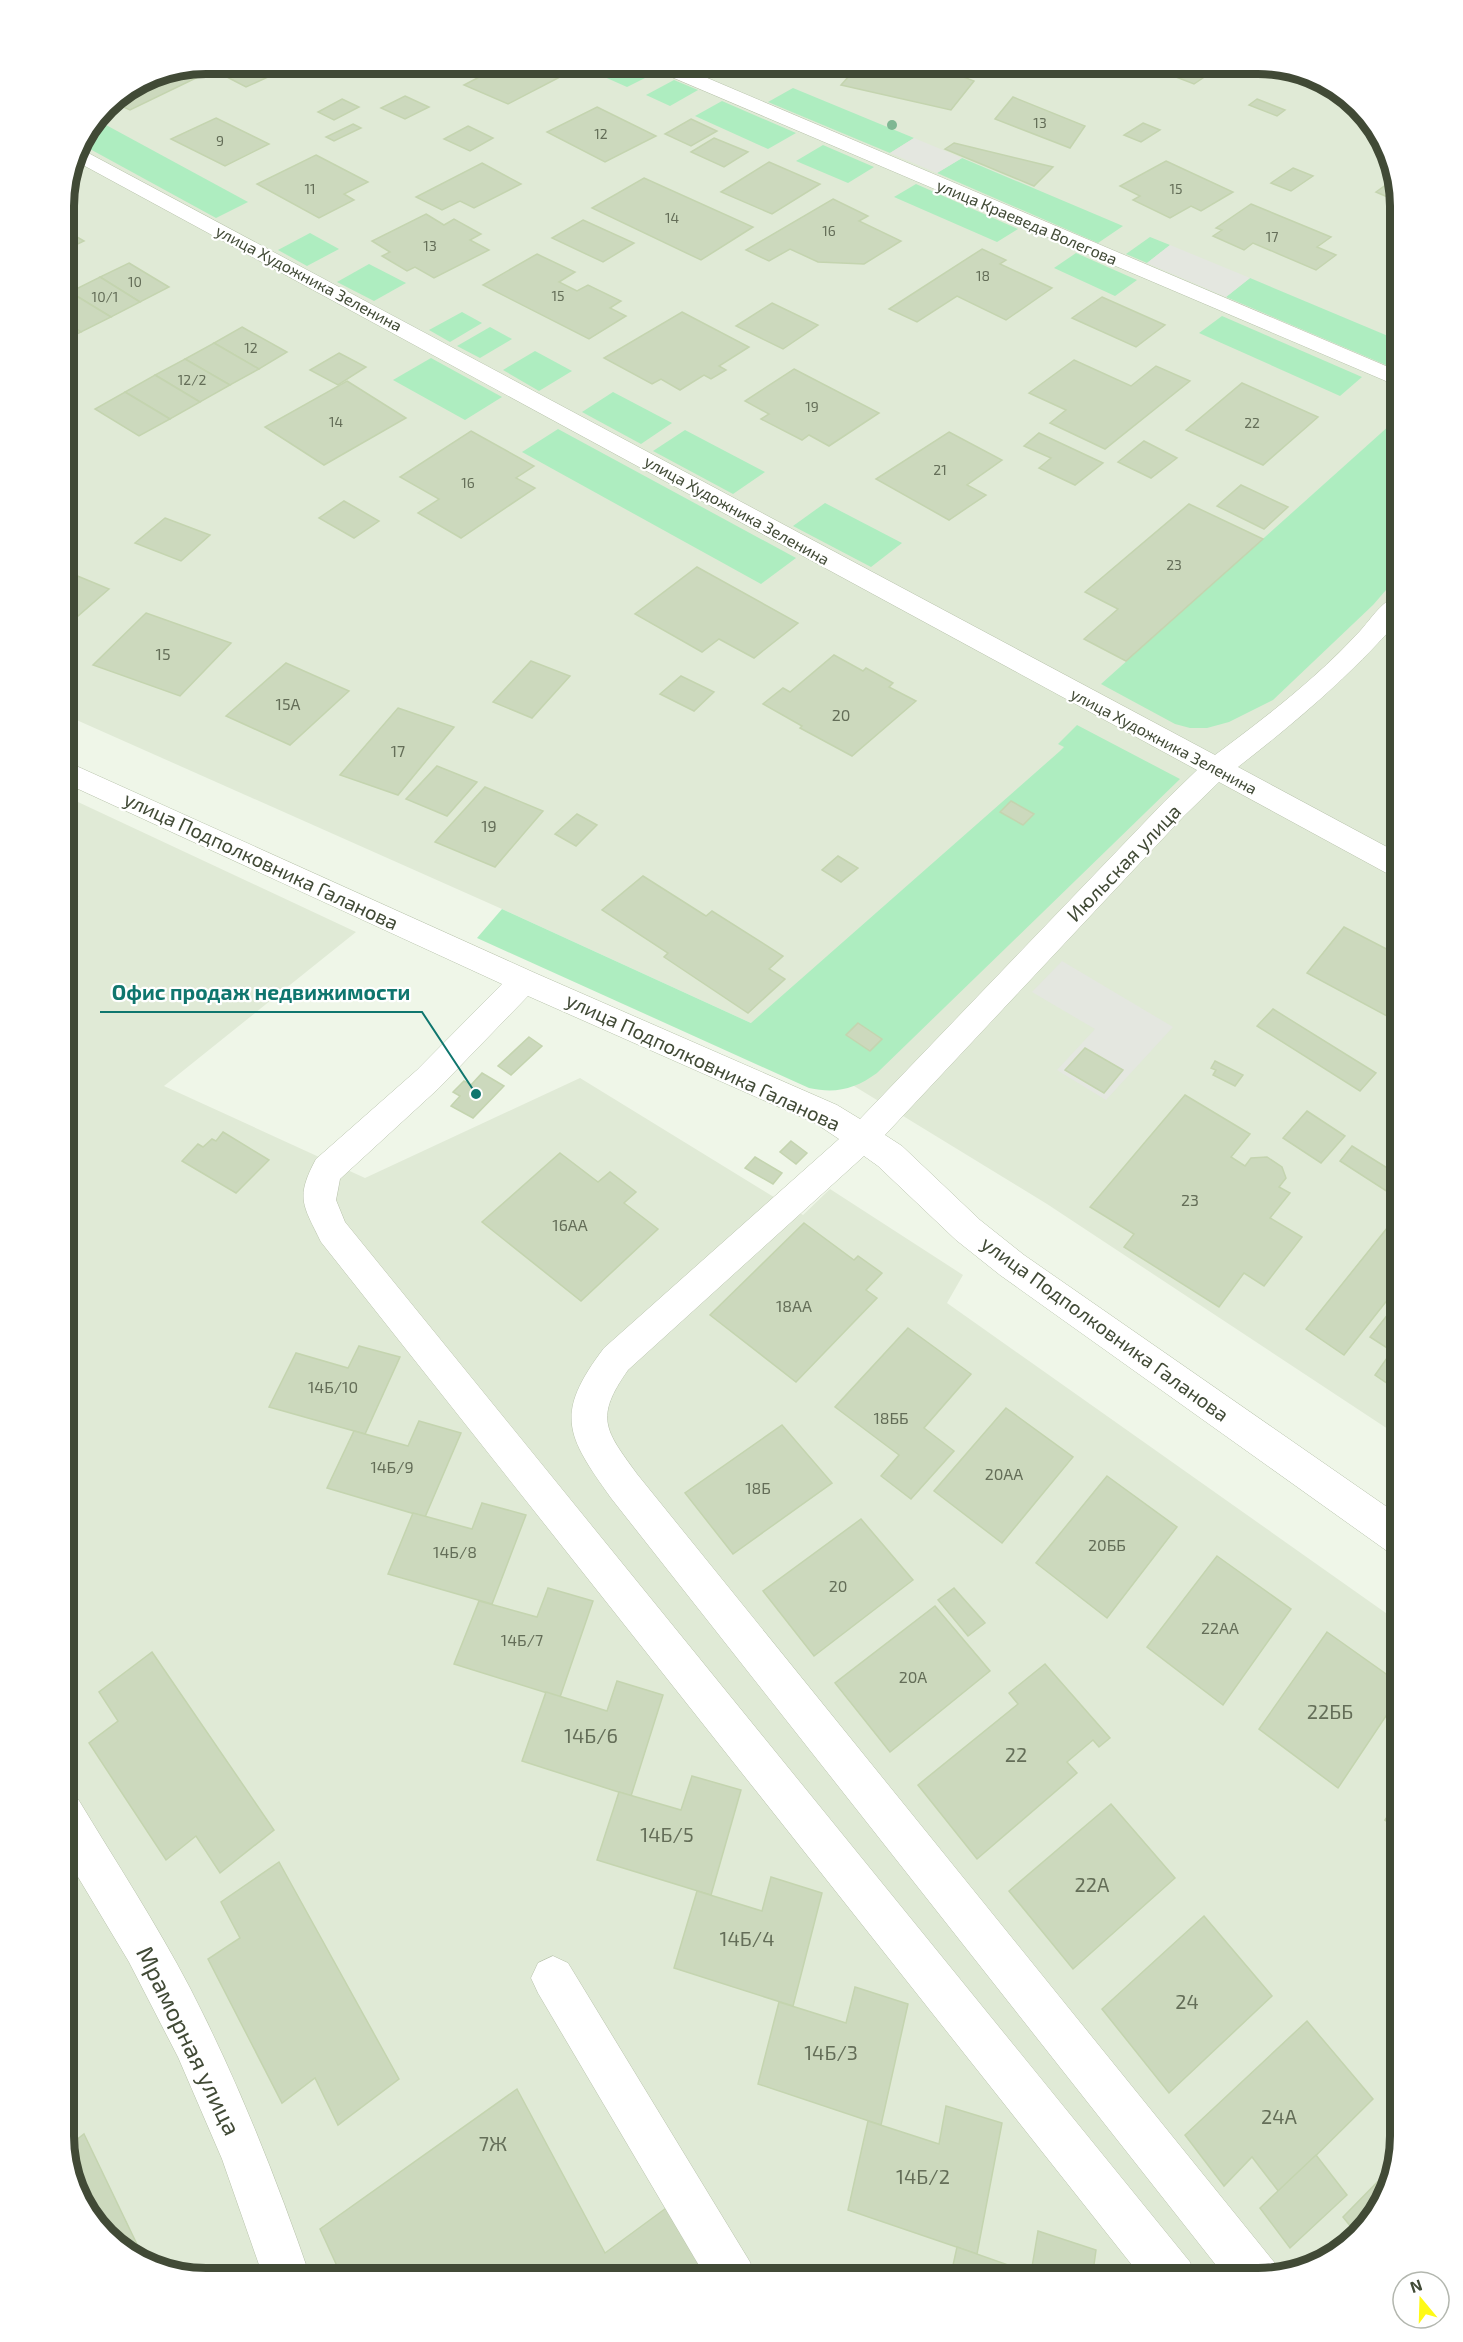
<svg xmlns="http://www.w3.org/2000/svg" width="1463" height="2342" font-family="'Exo 2',sans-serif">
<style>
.residential{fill:#e0ead6}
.green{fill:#aeedc0}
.parking{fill:#e4e7e0}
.building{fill:#ccd9bd;stroke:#c4d4af;stroke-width:1.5}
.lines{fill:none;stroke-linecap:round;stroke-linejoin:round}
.minor-casing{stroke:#b7c2aa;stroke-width:1}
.minor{fill:#fff;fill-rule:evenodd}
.tree{fill:#7fb793}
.labels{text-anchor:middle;stroke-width:4.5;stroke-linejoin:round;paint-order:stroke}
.far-number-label{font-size:14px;fill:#646e58}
.far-street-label{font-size:16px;fill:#414a36;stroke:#fff}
.number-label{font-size:16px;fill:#646e58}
.street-label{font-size:20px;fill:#414a36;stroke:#fff}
.near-number-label{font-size:20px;fill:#646e58}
.near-street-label{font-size:24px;fill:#414a36;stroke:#fff}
.rim{fill:none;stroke:#414a36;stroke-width:8}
.leader{fill:none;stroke:#0f766e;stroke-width:2}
.callout-dot{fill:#0f766e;stroke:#fff;stroke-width:2}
.callout-label{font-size:21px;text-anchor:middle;font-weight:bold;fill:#0f766e;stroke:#fff;stroke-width:4.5;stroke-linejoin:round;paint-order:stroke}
</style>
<rect width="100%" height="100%" fill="#eff6e8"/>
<!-- residential -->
<g class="residential">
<polygon points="205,63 1268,63 1337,87 1385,142 1400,205 1400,1437 1047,1204 751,1023 502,909 63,714 63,196 74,150 105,104 151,74"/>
<polygon points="63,795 356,932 164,1086 365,1178 580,1078 803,1215 830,1189 963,1275 947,1303 1400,1623 1400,2137 1381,2208 1321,2264 1258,2279 196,2279 126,2255 78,2200 63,2137"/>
</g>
<!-- green -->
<g class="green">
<polygon points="573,63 633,63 655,73 627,87"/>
<polygon points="674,80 698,90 670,106 646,95"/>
<polygon points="793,88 914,138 890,153 768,102"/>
<polygon points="722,101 796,133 768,149 695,116"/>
<polygon points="95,119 248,202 216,218 79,143"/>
<polygon points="823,145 874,167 848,183 796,161"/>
<polygon points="962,158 1123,226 1098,243 937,173"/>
<polygon points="916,184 1018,229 997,242 894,197"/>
<polygon points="310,233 339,249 307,266 278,250"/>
<polygon points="1150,237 1170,245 1147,263 1126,254"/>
<polygon points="1076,253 1137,280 1115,296 1054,268"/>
<polygon points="369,264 406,283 374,301 337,282"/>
<polygon points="1250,278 1400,341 1400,371 1226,297"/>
<polygon points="462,312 482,323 450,342 429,330"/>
<polygon points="1222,316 1362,377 1340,396 1199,333"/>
<polygon points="490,327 512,339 480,358 457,346"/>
<polygon points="535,351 572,371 539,391 503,370"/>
<polygon points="431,358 502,397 465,420 393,380"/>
<polygon points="613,392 672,423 641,444 582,412"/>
<polygon points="1400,416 1400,574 1373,605 1273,700 1229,722 1207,728 1190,728 1175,724 1101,684"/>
<polygon points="558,429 796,558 761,584 522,452"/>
<polygon points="685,430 765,472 733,494 653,451"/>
<polygon points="825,503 902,543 871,567 793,526"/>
<path d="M1077,725l103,54 -303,294c-22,16 -41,21 -68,15l-332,-150 25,-29 249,114 309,-272 4,-4 -6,-3z"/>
</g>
<!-- parking -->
<g class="parking">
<polygon points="914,138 962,158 937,173 890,153"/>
<polygon points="1170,245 1250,278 1226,297 1147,263"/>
<polygon points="1062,961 1173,1027 1106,1100 1057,1070 1095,1029 1032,992"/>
</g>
<!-- building -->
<g class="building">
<polygon points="255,63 262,63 279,72 246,87 225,76"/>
<polygon points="506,63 524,63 558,78 508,104 464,85"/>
<polygon points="845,63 928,63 974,81 951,110 841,85 849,76 833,71"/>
<polygon points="1156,63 1225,63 1194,84 1150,67"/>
<polygon points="176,69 196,78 130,110 110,101 151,74"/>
<polygon points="405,96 429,107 405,119 381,108"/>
<polygon points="1013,97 1085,126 1070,148 995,119"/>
<polygon points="342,99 359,107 334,120 318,112"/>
<polygon points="1257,99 1285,110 1277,116 1249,105"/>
<polygon points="597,107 656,136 605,162 547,132"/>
<polygon points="216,118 269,144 225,166 171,139"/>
<polygon points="691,119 717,131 691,146 665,134"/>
<polygon points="1143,123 1160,130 1141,142 1124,135"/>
<polygon points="353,124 361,128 334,141 326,137"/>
<polygon points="468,126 493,138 470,151 444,139"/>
<polygon points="714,138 748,152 724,167 691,152"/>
<polygon points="954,143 1053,167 1034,186 945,149"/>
<polygon points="316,155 368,182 344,194 354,200 319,218 257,184"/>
<polygon points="1166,161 1233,192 1201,211 1191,206 1170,218 1133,200 1140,196 1120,186"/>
<polygon points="769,162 820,184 772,214 721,192"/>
<polygon points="482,163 521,184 474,208 460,201 442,210 416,197"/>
<polygon points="1293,168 1313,176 1291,191 1271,183"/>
<polygon points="644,178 753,227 701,260 592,208"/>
<polygon points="1394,179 1399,202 1376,192"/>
<polygon points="833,199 868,216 859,221 901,241 864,264 818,262 790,249 769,261 746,250"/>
<polygon points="1251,204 1331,237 1317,247 1336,255 1316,270 1253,243 1244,250 1213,236 1222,230 1216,228"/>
<polygon points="426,214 444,225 454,219 481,234 470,240 489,250 434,278 415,267 407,271 382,256 390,252 372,241"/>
<polygon points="583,220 634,243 603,262 552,238"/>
<polygon points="63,229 84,241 63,251"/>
<polygon points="982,249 1006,260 1000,264 1052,288 1006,320 957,296 917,322 889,309"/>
<polygon points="537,254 575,272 559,282 577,291 588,285 621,301 610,308 626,316 589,339 483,285"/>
<polygon points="129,263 169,287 140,302 100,277"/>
<polygon points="100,277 140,302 111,317 70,292"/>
<polygon points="70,292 111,317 81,332 63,321 63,295"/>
<polygon points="1102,297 1165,325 1136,347 1072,318"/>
<polygon points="772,303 818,325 783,349 736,326"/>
<polygon points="682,312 749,347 719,366 726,370 711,379 704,375 680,390 661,379 652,384 604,358"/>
<polygon points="63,321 81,332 63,341"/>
<polygon points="242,327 287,352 259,369 214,343"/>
<polygon points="214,343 259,369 230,385 185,359"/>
<polygon points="339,353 366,367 338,385 310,370"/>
<polygon points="185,359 230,385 200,402 155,375"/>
<polygon points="1074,360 1131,386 1156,366 1190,381 1105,449 1050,423 1066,410 1029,393"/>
<polygon points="794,369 879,413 829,446 809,435 802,440 761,419 769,414 745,401"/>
<polygon points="155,375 200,402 170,419 125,392"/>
<polygon points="347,381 406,418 324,465 265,427"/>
<polygon points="1242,383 1318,417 1263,465 1186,430"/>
<polygon points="125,392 170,419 139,436 95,409"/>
<polygon points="471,431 534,466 516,478 535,488 461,538 418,513 439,499 400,477"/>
<polygon points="949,432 1002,460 967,485 986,495 949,520 876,479"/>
<polygon points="1039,433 1103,463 1075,485 1039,468 1051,458 1024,446"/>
<polygon points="1144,441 1177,458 1151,478 1118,462"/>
<polygon points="1241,485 1288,507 1264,529 1217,506"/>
<polygon points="344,501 379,521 354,538 319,518"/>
<polygon points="1189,504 1263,539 1126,661 1084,639 1118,609 1085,592"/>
<polygon points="165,518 210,535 181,561 135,543"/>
<polygon points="697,567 798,623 754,658 719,639 702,652 635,614"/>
<polygon points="63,570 109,589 63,629"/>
<polygon points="146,613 231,643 180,696 93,665"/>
<polygon points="834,655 863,671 866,668 893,683 889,687 916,701 852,756 800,728 802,726 763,704 783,688 790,692"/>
<polygon points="531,661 570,676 532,718 493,702"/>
<polygon points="286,663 349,691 290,745 226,716"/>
<polygon points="681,676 714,692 694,711 660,694"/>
<polygon points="398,708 454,727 398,795 340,775"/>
<polygon points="437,766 477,782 447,816 406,799"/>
<polygon points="485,787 543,811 495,867 435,842"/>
<polygon points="1011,801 1034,814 1023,825 1000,812"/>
<polygon points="577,814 597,825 576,846 555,834"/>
<polygon points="838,856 858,868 841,882 822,870"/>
<polygon points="643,876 706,916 712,911 783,956 769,969 785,979 748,1013 664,957 668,953 602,910"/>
<polygon points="63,891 77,897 63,911"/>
<polygon points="1344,927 1400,956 1400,1023 1307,973"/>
<polygon points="1273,1009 1376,1073 1360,1091 1257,1026"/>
<polygon points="858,1023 882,1039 870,1051 846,1035"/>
<polygon points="529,1037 542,1046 511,1075 498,1066"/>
<polygon points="1085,1048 1123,1070 1104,1093 1065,1070"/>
<polygon points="1215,1061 1243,1075 1235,1086 1213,1075 1216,1070 1211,1068"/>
<polygon points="482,1073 504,1086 473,1118 451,1106 460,1096 453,1092 464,1081 471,1085"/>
<polygon points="1185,1095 1250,1134 1231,1157 1245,1166 1251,1158 1267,1157 1282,1167 1286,1178 1279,1187 1290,1193 1270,1218 1302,1237 1264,1286 1244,1273 1219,1307 1124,1247 1134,1234 1090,1207"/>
<polygon points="1307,1111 1345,1136 1321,1163 1283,1138"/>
<polygon points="223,1132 269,1160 236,1193 182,1161 198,1144 203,1147 212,1139 216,1141"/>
<polygon points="791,1141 807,1153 796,1164 780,1152"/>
<polygon points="1352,1146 1400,1176 1400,1182 1391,1194 1340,1161"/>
<polygon points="560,1153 598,1182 610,1172 636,1192 624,1203 658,1229 581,1301 482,1222"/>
<polygon points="755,1157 782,1173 773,1184 745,1168"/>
<polygon points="1400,1212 1400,1284 1344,1355 1306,1329"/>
<polygon points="804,1223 854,1260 858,1256 882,1273 866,1290 877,1298 796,1382 710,1315"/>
<polygon points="1400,1299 1400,1392 1375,1375 1392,1351 1370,1337"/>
<polygon points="908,1328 971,1374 924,1428 954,1451 911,1499 881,1476 899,1455 835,1407"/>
<polygon points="359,1346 400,1357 365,1434 269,1407 296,1353 348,1368"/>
<polygon points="1006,1408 1073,1457 1002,1543 934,1491"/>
<polygon points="419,1421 461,1433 425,1517 327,1488 354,1431 408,1446"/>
<polygon points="782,1425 832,1483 733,1554 685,1493"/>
<polygon points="1107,1476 1177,1527 1107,1618 1036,1563"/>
<polygon points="482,1503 526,1515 492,1604 388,1574 413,1513 472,1529"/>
<polygon points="861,1519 913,1580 814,1656 763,1591"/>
<polygon points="1217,1556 1291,1609 1223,1705 1147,1647"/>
<polygon points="548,1588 593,1601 560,1697 454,1664 479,1601 537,1617"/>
<polygon points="954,1588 985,1623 968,1636 938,1600"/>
<polygon points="935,1606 990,1671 890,1752 835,1683"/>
<polygon points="1327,1632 1400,1684 1400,1695 1338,1788 1259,1729"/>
<polygon points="152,1652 274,1830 220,1873 196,1836 166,1860 89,1743 118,1721 99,1692"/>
<polygon points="1045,1664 1110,1738 1099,1747 1093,1740 1067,1762 1077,1773 977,1859 918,1785 1018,1704 1009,1693"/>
<polygon points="617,1681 663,1695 631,1796 522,1761 546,1692 607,1711"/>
<polygon points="692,1776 741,1790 711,1895 597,1860 619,1792 681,1810"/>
<polygon points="1400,1796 1400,1832 1385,1820"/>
<polygon points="1111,1804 1175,1878 1073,1969 1009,1891"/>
<polygon points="279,1862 399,2079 338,2125 315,2078 282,2103 208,1959 240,1938 221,1902"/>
<polygon points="771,1877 822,1893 793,2006 674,1968 697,1891 762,1911"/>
<polygon points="1204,1916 1272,1996 1169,2093 1102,2009"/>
<polygon points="855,1987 908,2004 881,2125 758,2084 779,2002 846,2023"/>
<polygon points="1307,2021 1373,2099 1279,2192 1252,2157 1224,2186 1185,2135"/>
<polygon points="517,2089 605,2253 677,2200 716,2268 702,2279 343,2279 320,2229"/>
<polygon points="946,2106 1002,2123 977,2254 848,2210 868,2121 939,2144"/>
<polygon points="84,2134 145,2261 126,2255 78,2200 66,2148"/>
<polygon points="1316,2155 1347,2195 1290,2248 1260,2208"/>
<polygon points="1392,2167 1381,2208 1355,2232 1343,2217"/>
<polygon points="1038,2231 1096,2250 1092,2279 950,2279 957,2247 1031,2273"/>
</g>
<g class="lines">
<!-- minor casing -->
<g class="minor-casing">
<g id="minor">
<polygon points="646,63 672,63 1400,372 1400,387 648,67"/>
<path d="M77,147l1138,608c51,-38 102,-77 145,-124 11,-12 23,-32 40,-36v24c-49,56 -104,103 -162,148l162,87v24l-10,-3 -171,-93 -35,34 -299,319 17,11 78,74 44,35 376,261v40l-13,-5 -387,-276 -44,-35 -78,-74 -14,-10 -236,214c-34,48 -23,60 9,104l637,788 4,12 -20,5h-31l-616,-781c-45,-63 -57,-84 -7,-150l235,-209 -24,-16 -287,-127 -89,92 -99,91 -4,21 9,22 845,1040 6,17h-53l-822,-1037c-18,-37 -26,-44 -5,-83l101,-89 85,-86 -439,-202v-22l472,213 302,132 23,14 304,-317 33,-32 -1125,-611z"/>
<path d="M63,1794l15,5c38,63 78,124 112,189 48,93 87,192 121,291h-47l-42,-120 -44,-102 -49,-95 -66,-110z"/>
<polygon points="553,1956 568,1963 750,2262 756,2279 707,2279 538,1993 531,1978 538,1963"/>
</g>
</g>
<!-- minor -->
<use href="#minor" class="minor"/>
</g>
<!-- trees -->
<circle class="tree" cx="892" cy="125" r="5"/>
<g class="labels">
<!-- far-number labels -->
<g class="far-number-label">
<text x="1040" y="128">13</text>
<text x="601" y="139">12</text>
<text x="220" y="146">9</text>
<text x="310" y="194">11</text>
<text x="1176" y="194">15</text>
<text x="672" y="223">14</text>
<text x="829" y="236">16</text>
<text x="1272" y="242">17</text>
<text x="430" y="251">13</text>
<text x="983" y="281">18</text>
<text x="135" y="287">10</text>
<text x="558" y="301">15</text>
<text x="105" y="302">10/1</text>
<text x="251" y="353">12</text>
<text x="192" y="385">12/2</text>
<text x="812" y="412">19</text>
<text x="336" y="427">14</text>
<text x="1252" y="428">22</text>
<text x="940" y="475">21</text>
<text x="468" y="488">16</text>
<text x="1174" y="570">23</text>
</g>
<!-- far-street labels -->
<g class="far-street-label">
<text transform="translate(1027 222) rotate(23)" y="6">улица Краеведа Волегова</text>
<text transform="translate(309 278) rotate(28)" y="6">улица Художника Зеленина</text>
<text transform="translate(737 510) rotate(29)" y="6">улица Художника Зеленина</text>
<text transform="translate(1164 741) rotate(28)" y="6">улица Художника Зеленина</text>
</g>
<!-- number labels -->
<g class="number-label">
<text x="163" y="660">15</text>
<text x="288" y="710">15А</text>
<text x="841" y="721">20</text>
<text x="398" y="757">17</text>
<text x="489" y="832">19</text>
<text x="1190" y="1206">23</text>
<text x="570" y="1231">16АА</text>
<text x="794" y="1312">18АА</text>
<text x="333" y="1393">14Б/10</text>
<text x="891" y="1424">18ББ</text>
<text x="392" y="1473">14Б/9</text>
<text x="1004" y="1480">20АА</text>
<text x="758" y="1494">18Б</text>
<text x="1107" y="1551">20ББ</text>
<text x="455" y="1558">14Б/8</text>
<text x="838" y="1592">20</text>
<text x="1220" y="1634">22АА</text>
<text x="522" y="1646">14Б/7</text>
<text x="913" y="1683">20А</text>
</g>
<!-- street labels -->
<g class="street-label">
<text transform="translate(261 861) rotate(25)" y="7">улица Подполковника Галанова</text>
<text transform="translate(1124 863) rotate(-46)" y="7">Июльская улица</text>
<text transform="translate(703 1062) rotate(25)" y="7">улица Подполковника Галанова</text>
<text transform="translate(1105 1329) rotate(36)" y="7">улица Подполковника Галанова</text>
</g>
<!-- near-number labels -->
<g class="near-number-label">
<text x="1330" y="1719">22ББ</text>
<text x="591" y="1743">14Б/6</text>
<text x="1016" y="1762">22</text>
<text x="667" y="1842">14Б/5</text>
<text x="1092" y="1892">22А</text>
<text x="747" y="1946">14Б/4</text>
<text x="1187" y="2009">24</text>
<text x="831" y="2060">14Б/3</text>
<text x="1279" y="2124">24А</text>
<text x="493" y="2151">7Ж</text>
<text x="923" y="2184">14Б/2</text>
</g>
<!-- near-street labels -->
<g class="near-street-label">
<text transform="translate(188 2041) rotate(64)" y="8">Мраморная улица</text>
</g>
</g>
<!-- crop -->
<path d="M0 0H1463V2342H0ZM206 74H1258A132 132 0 0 1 1390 206V2136A132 132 0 0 1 1258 2268H206A132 132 0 0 1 74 2136V206A132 132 0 0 1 206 74Z" fill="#fff" fill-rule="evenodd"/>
<path class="rim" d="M206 74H1258A132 132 0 0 1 1390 206V2136A132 132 0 0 1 1258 2268H206A132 132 0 0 1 74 2136V206A132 132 0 0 1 206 74Z"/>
<!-- callouts -->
<path class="leader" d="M476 1094L422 1012H100"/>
<circle class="callout-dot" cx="476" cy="1094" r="6"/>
<g class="callout-label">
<text x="261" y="1000">Офис продаж недвижимости</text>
</g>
<!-- north arrow -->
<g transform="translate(1421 2300) rotate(341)"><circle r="28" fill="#ffffff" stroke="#b3b7af" stroke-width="1.5"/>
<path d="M0-4.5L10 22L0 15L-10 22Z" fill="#fffa16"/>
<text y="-9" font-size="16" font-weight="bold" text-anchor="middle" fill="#414a36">N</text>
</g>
</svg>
